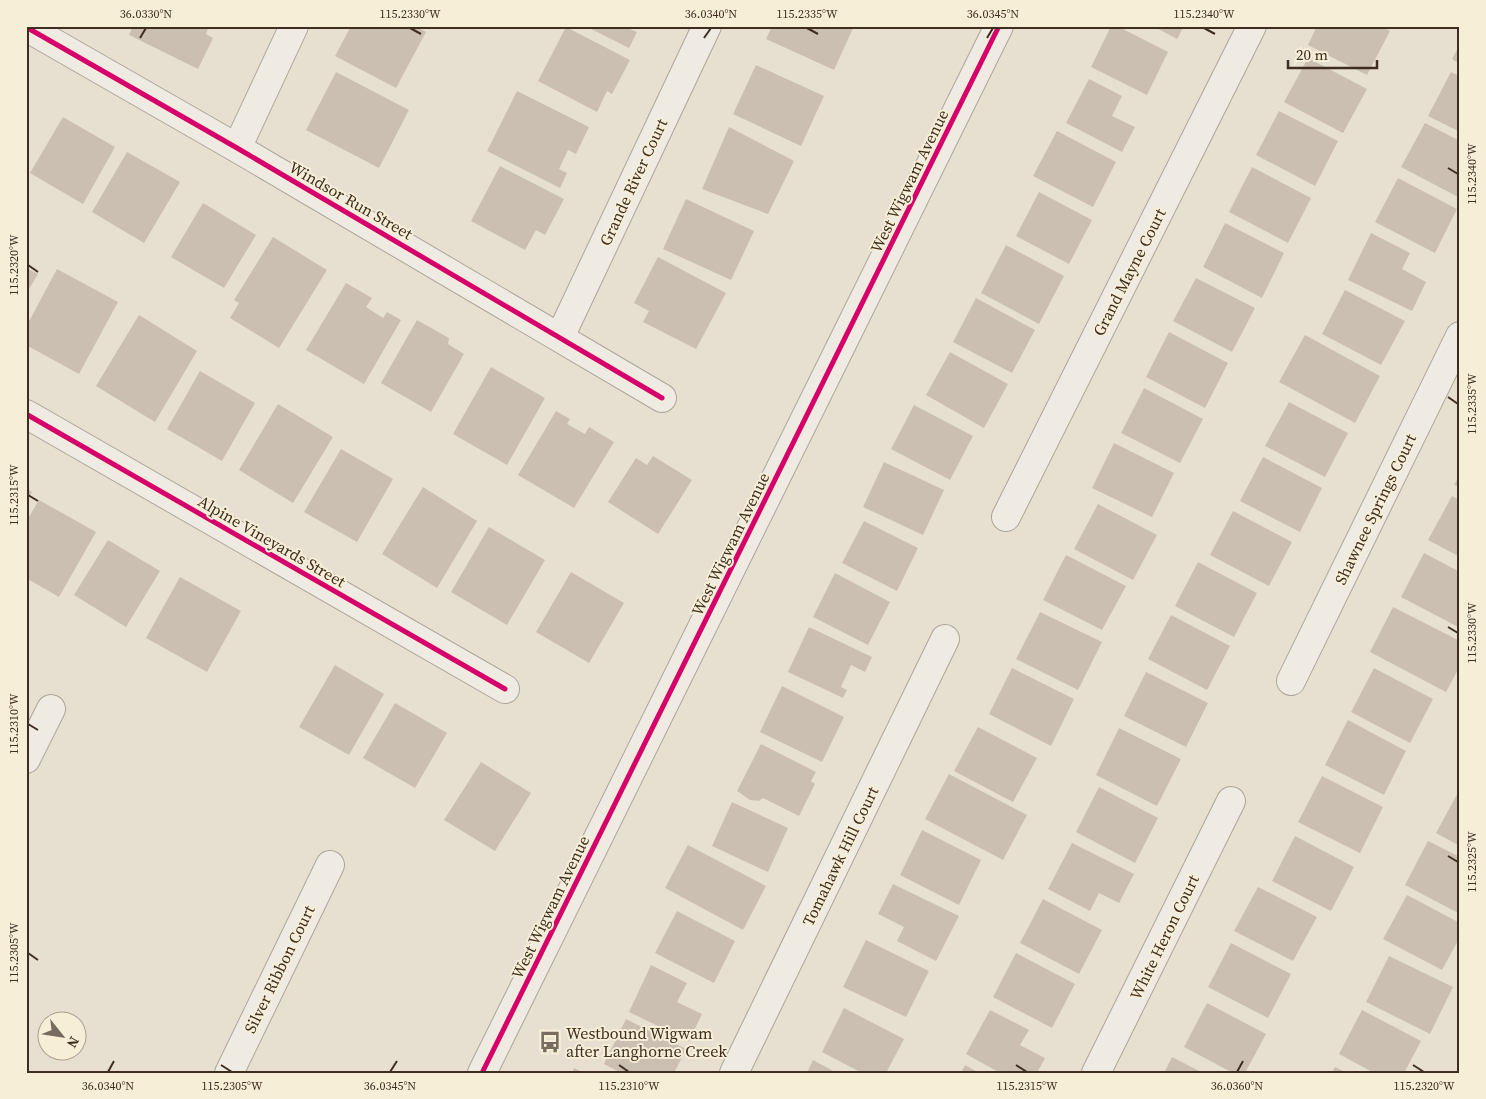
<svg xmlns="http://www.w3.org/2000/svg" width="1486" height="1099" font-family="'Source Serif 4',serif">
<style>
.building{fill:#cbbfb2}
.lines{fill:none;stroke-linecap:round;stroke-linejoin:round}
.minor-casing{stroke:#ada599;stroke-width:30}
.minor{stroke:#efebe3;stroke-width:28}
.cycleway-casing{stroke:#f7eed8;stroke-width:8}
.cycleway{stroke:#d6006c;stroke-width:5}
.ticks{fill:none;stroke:#3d2e20;stroke-width:2}
.labels{text-anchor:middle;stroke-width:4;stroke-linejoin:round;paint-order:stroke}
.street-label{font-size:16px;fill:#3d2e20;stroke:#f7eed8}
.poi-label{font-size:16px;fill:#3d2e20;stroke:#f7eed8;text-anchor:start}
.neatline{fill:none;stroke:#3d2e20;stroke-width:2}
.ticks-label{font-size:12px;text-anchor:middle;fill:#3d2e20}
</style>
<rect width="100%" height="100%" fill="#e7e0d1"/>
<!-- building -->
<g class="building">
<polygon points="133,26 209,26 206,34 213,38 198,69 129,35"/>
<polygon points="351,26 415,26 426,32 396,88 335,56"/>
<polygon points="585,26 631,26 630,29 637,32 629,48"/>
<polygon points="772,26 854,26 834,70 766,39"/>
<polygon points="1111,26 1117,26 1168,52 1147,95 1091,67"/>
<polygon points="1153,26 1184,26 1177,39"/>
<polygon points="1317,26 1381,26 1390,31 1367,75 1308,45"/>
<polygon points="566,27 630,60 612,94 607,91 597,112 538,81"/>
<polygon points="1460,44 1460,64 1452,59"/>
<polygon points="1308,58 1367,89 1343,133 1284,102"/>
<polygon points="756,65 824,96 801,146 733,114"/>
<polygon points="336,72 409,110 379,168 306,130"/>
<polygon points="1451,72 1460,76 1460,132 1428,116"/>
<polygon points="1089,79 1122,96 1112,116 1135,127 1122,152 1066,123"/>
<polygon points="517,91 589,127 576,154 568,150 559,169 567,173 560,188 487,151"/>
<polygon points="1279,111 1338,141 1315,186 1256,155"/>
<polygon points="63,117 115,147 83,204 30,173"/>
<polygon points="1425,123 1460,141 1460,198 1401,167"/>
<polygon points="729,127 794,161 768,214 702,189"/>
<polygon points="1057,131 1116,162 1093,207 1033,176"/>
<polygon points="127,152 180,182 144,243 92,212"/>
<polygon points="500,166 564,199 545,235 536,230 525,250 471,221"/>
<polygon points="1252,167 1311,198 1288,243 1229,212"/>
<polygon points="1398,178 1457,209 1435,253 1375,222"/>
<polygon points="1039,192 1092,220 1069,264 1016,236"/>
<polygon points="686,199 754,231 731,280 663,249"/>
<polygon points="203,203 256,235 224,288 171,257"/>
<polygon points="1225,223 1284,253 1262,298 1203,267"/>
<polygon points="1371,233 1410,253 1402,269 1426,282 1412,311 1348,280"/>
<polygon points="273,237 327,270 279,348 230,318 239,303 234,300"/>
<polygon points="1006,245 1064,276 1039,324 981,293"/>
<polygon points="658,257 726,293 696,349 643,322 649,311 634,303"/>
<polygon points="26,268 38,274 26,294"/>
<polygon points="57,269 118,302 79,374 26,345 26,327"/>
<polygon points="1196,278 1255,308 1232,352 1173,321"/>
<polygon points="346,283 372,298 366,307 383,318 387,312 401,320 364,384 306,350"/>
<polygon points="1345,290 1405,321 1381,365 1322,334"/>
<polygon points="976,298 1035,330 1012,373 953,342"/>
<polygon points="139,315 197,351 155,422 96,386"/>
<polygon points="417,320 449,338 448,344 464,354 431,412 381,383"/>
<polygon points="1169,332 1228,363 1205,408 1146,377"/>
<polygon points="1305,335 1380,376 1355,423 1279,382"/>
<polygon points="950,352 1008,384 984,428 926,395"/>
<polygon points="491,367 545,398 507,465 453,434"/>
<polygon points="200,371 255,403 222,461 167,429"/>
<polygon points="1144,388 1203,419 1180,463 1121,433"/>
<polygon points="1289,402 1348,433 1325,477 1265,446"/>
<polygon points="278,404 333,437 293,503 239,470"/>
<polygon points="914,405 973,436 950,480 891,449"/>
<polygon points="556,411 570,419 567,424 585,434 589,427 614,442 574,508 518,475"/>
<polygon points="1114,443 1174,473 1152,517 1092,488"/>
<polygon points="341,449 393,479 357,542 304,512"/>
<polygon points="653,456 692,480 658,534 608,502 636,458 647,465"/>
<polygon points="1263,457 1322,488 1300,532 1240,501"/>
<polygon points="884,462 944,490 923,535 863,507"/>
<polygon points="1460,474 1460,487 1454,485"/>
<polygon points="423,487 477,521 437,588 382,554"/>
<polygon points="26,488 32,492 26,502"/>
<polygon points="1452,496 1460,500 1460,557 1428,540"/>
<polygon points="39,500 96,532 59,597 26,578 26,522"/>
<polygon points="1098,504 1157,535 1133,580 1074,549"/>
<polygon points="1233,511 1292,542 1269,586 1210,555"/>
<polygon points="864,521 918,548 897,591 842,563"/>
<polygon points="489,527 545,560 507,625 451,592"/>
<polygon points="108,540 160,571 126,627 74,595"/>
<polygon points="1424,553 1460,572 1460,628 1401,597"/>
<polygon points="1066,555 1126,586 1102,630 1043,600"/>
<polygon points="1198,562 1257,593 1234,637 1175,606"/>
<polygon points="571,572 624,603 589,663 536,632"/>
<polygon points="835,573 890,602 868,645 813,617"/>
<polygon points="180,577 241,611 207,672 146,638"/>
<polygon points="1393,607 1460,641 1460,666 1446,692 1370,652"/>
<polygon points="1040,612 1102,642 1078,690 1016,659"/>
<polygon points="1171,615 1230,646 1207,690 1148,659"/>
<polygon points="809,627 872,657 865,672 851,665 841,687 847,690 843,698 788,672"/>
<polygon points="335,665 384,694 349,755 299,727"/>
<polygon points="1012,668 1074,699 1051,746 989,714"/>
<polygon points="1374,668 1433,699 1410,743 1351,712"/>
<polygon points="1146,672 1208,703 1186,747 1124,716"/>
<polygon points="782,686 844,717 822,762 760,732"/>
<polygon points="395,703 447,733 415,788 363,758"/>
<polygon points="1348,720 1406,751 1384,795 1325,765"/>
<polygon points="978,727 1037,758 1013,802 954,771"/>
<polygon points="1119,728 1181,759 1157,806 1096,775"/>
<polygon points="761,744 816,772 811,781 815,784 799,816 763,798 759,801 750,800 737,791"/>
<polygon points="481,762 531,793 495,851 444,820"/>
<polygon points="949,774 1027,815 1003,860 925,819"/>
<polygon points="1322,776 1383,807 1360,853 1298,822"/>
<polygon points="1099,787 1158,818 1135,863 1076,832"/>
<polygon points="1460,789 1460,846 1436,833"/>
<polygon points="732,802 788,828 768,872 712,846"/>
<polygon points="922,830 981,860 959,905 900,875"/>
<polygon points="1295,836 1354,867 1331,911 1272,881"/>
<polygon points="1428,841 1460,857 1460,914 1405,885"/>
<polygon points="1072,843 1134,874 1119,903 1099,893 1090,911 1048,889"/>
<polygon points="688,845 766,886 743,930 665,888"/>
<polygon points="893,884 959,916 936,961 897,941 904,927 878,914"/>
<polygon points="1258,887 1317,917 1293,961 1234,931"/>
<polygon points="1407,895 1460,923 1460,937 1442,970 1383,939"/>
<polygon points="1043,899 1102,930 1079,974 1020,943"/>
<polygon points="677,911 735,941 714,983 655,953"/>
<polygon points="866,940 929,971 906,1017 843,987"/>
<polygon points="1231,943 1291,974 1268,1018 1208,987"/>
<polygon points="1016,953 1075,984 1052,1028 993,997"/>
<polygon points="1389,956 1453,987 1430,1034 1366,1002"/>
<polygon points="651,965 687,983 677,1002 702,1014 689,1041 629,1012"/>
<polygon points="1207,1003 1266,1034 1245,1073 1233,1073 1184,1047"/>
<polygon points="844,1008 904,1039 886,1073 862,1073 822,1052"/>
<polygon points="990,1010 1029,1030 1020,1045 1045,1058 1037,1073 1000,1073 966,1054"/>
<polygon points="1362,1010 1421,1041 1404,1073 1374,1073 1339,1054"/>
<polygon points="626,1019 686,1049 674,1073 621,1073 604,1064"/>
<polygon points="1172,1057 1203,1073 1164,1073"/>
<polygon points="813,1060 837,1073 807,1073"/>
<polygon points="965,1065 979,1073 961,1073"/>
<polygon points="1335,1067 1347,1073 1332,1073"/>
<polygon points="574,1068 584,1073 572,1073"/>
</g>
<g class="lines">
<!-- minor casing -->
<g class="minor-casing">
<g id="minor">
<polyline points="26,27 237,148 662,398"/>
<polyline points="237,148 294,26"/>
<polyline points="560,337 707,26"/>
<polyline points="26,414 505,689"/>
<polyline points="1006,517 1252,26"/>
<polyline points="1291,681 1460,336"/>
<polyline points="26,759 51,709"/>
<polyline points="229,1073 330,865"/>
<polyline points="482,1073 999,26"/>
<polyline points="734,1073 945,639"/>
<polyline points="1096,1073 1231,801"/>
</g>
</g>
<!-- minor -->
<use href="#minor" class="minor"/>
<!-- cycleway casing -->
<g class="cycleway-casing">
<g id="cycleway">
<polyline points="26,27 237,148 662,398"/>
<polyline points="26,414 505,689"/>
<polyline points="482,1073 999,26"/>
</g>
</g>
<!-- cycleway -->
<use href="#cycleway" class="cycleway"/>
</g>
<!-- ticks -->
<path class="ticks" d="M410,28l11,6M807,28l11,6M1204,28l11,6M140,38l6,-10M704,38l7,-10M987,38l6,-10M1448,168l10,6M28,265l10,7M1448,397l10,7M28,495l10,6M1448,627l10,6M28,724l10,6M1448,856l10,6M28,953l10,7M221,1065l11,7M619,1065l10,7M1016,1065l11,7M1413,1065l11,7M108,1072l6,-11M390,1072l7,-11M1237,1072l6,-11"/>
<!-- icons -->
<defs>
<g id="bus-bare" transform="scale(1.725)"><path d="M-5-6H5V4H4V6H2V4H-2V6H-4V4H-5ZM-3.5-4V0h7V-4ZM-3.5 1.2v1.5H-2V1.2ZM2 1.2v1.5H3.5V1.2Z" fill="#786c5e" stroke="#f7eed8" stroke-width="2.5" paint-order="stroke"/></g>
</defs>
<g fill-rule="evenodd">
<use href="#bus-bare" x="550" y="1042"/>
</g>
<g class="labels">
<!-- street labels -->
<g class="street-label">
<text transform="translate(909 181) rotate(-64)" y="6">West Wigwam Avenue</text>
<text transform="translate(633 182) rotate(-65)" y="6">Grande River Court</text>
<text transform="translate(351 200) rotate(30)" y="6">Windsor Run Street</text>
<text transform="translate(1129 272) rotate(-63)" y="6">Grand Mayne Court</text>
<text transform="translate(1375 509) rotate(-64)" y="6">Shawnee Springs Court</text>
<text transform="translate(272 541) rotate(30)" y="6">Alpine Vineyards Street</text>
<text transform="translate(730 544) rotate(-64)" y="6">West Wigwam Avenue</text>
<text transform="translate(840 856) rotate(-64)" y="6">Tomahawk Hill Court</text>
<text transform="translate(550 907) rotate(-64)" y="6">West Wigwam Avenue</text>
<text transform="translate(1164 937) rotate(-64)" y="6">White Heron Court</text>
<text transform="translate(279 969) rotate(-64)" y="6">Silver Ribbon Court</text>
</g>
<!-- poi labels -->
<g class="poi-label">
<text x="566" y="1039">Westbound Wigwam<tspan x="566" dy="18">after Langhorne Creek</tspan></text>
</g>
</g>
<!-- border -->
<rect width="1486" height="1099" fill="none" stroke="#f7eed8" stroke-width="55"/>
<!-- north arrow -->
<g transform="translate(62 1036) rotate(120)"><circle r="24" fill="#f7eed8" stroke="#ada18e"/>
<path d="M0-4L9 19L0 12L-9 19Z" fill="#786c5e"/>
<text y="-8" font-size="14" font-weight="bold" text-anchor="middle" fill="#3d2e20">N</text>
</g>
<!-- scale -->
<path d="M1288 60v8h89v-8" fill="none" stroke="#3d2e20" stroke-width="2.5"/>
<text x="1296" y="60" font-size="15" fill="#3d2e20" stroke="#f7eed8" stroke-width="4" paint-order="stroke">20 m</text>
<rect x="28" y="28" width="1430" height="1044" class="neatline"/>
<g class="ticks-label">
<text x="146" y="18">36.0330°N</text>
<text x="410" y="18">115.2330°W</text>
<text x="711" y="18">36.0340°N</text>
<text x="807" y="18">115.2335°W</text>
<text x="993" y="18">36.0345°N</text>
<text x="1204" y="18">115.2340°W</text>
<text transform="translate(1472 174) rotate(-90)" y="4">115.2340°W</text>
<text transform="translate(14 265) rotate(-90)" y="4">115.2320°W</text>
<text transform="translate(1472 404) rotate(-90)" y="4">115.2335°W</text>
<text transform="translate(14 495) rotate(-90)" y="4">115.2315°W</text>
<text transform="translate(1472 633) rotate(-90)" y="4">115.2330°W</text>
<text transform="translate(14 724) rotate(-90)" y="4">115.2310°W</text>
<text transform="translate(1472 862) rotate(-90)" y="4">115.2325°W</text>
<text transform="translate(14 953) rotate(-90)" y="4">115.2305°W</text>
<text x="108" y="1090">36.0340°N</text>
<text x="232" y="1090">115.2305°W</text>
<text x="390" y="1090">36.0345°N</text>
<text x="629" y="1090">115.2310°W</text>
<text x="1027" y="1090">115.2315°W</text>
<text x="1237" y="1090">36.0360°N</text>
<text x="1424" y="1090">115.2320°W</text>
</g>
</svg>
